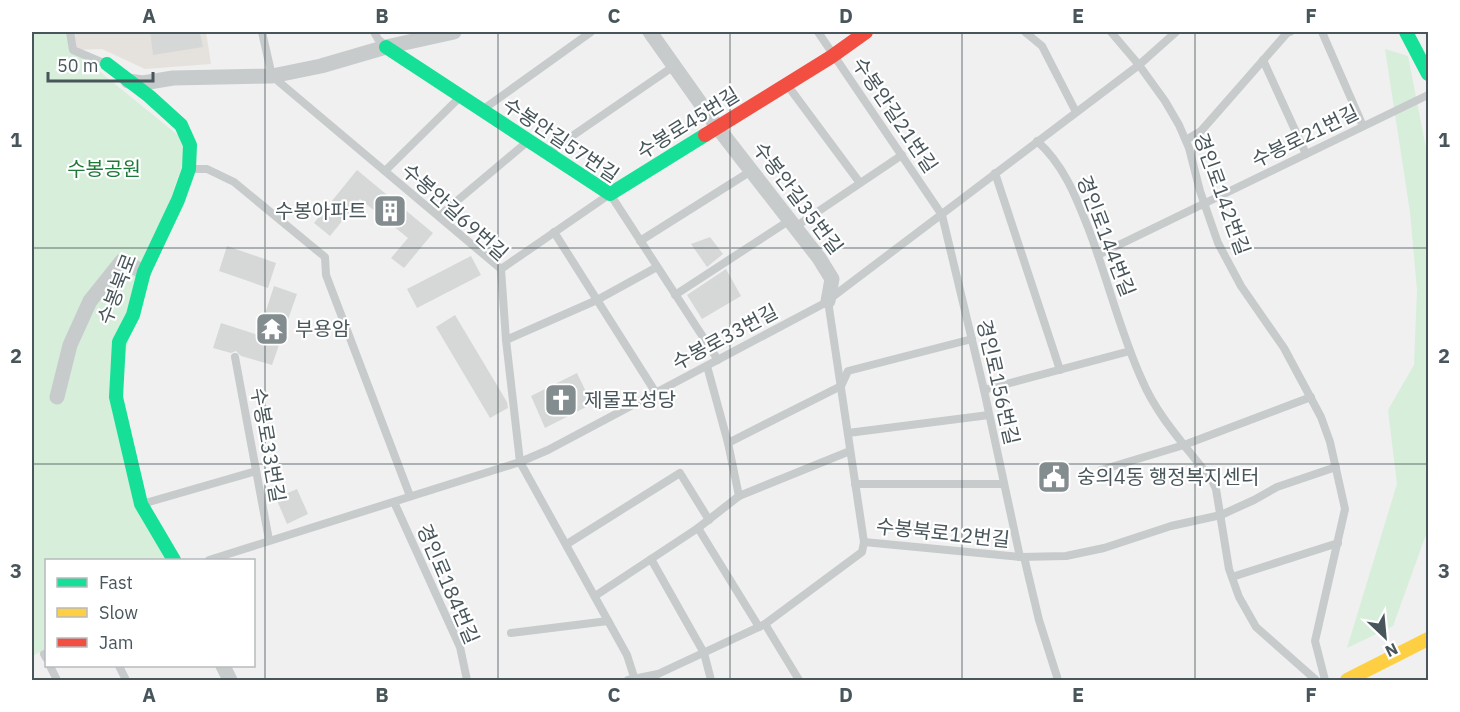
<svg xmlns="http://www.w3.org/2000/svg" width="1460" height="712" font-family="'IBM Plex Sans','Noto Sans KR',sans-serif">
<style>
.commercial{fill:#e5e2de}
.green{fill:#d6eeda}
.building{fill:#d6d8d8}
.lines{fill:none;stroke-linecap:round;stroke-linejoin:round}
.lane{stroke:#c7cbcc;stroke-width:8}
.street{stroke:#c7cbcc;stroke-width:15}
.fast{stroke:#16e098;stroke-width:14}
.slow{stroke:#ffcf43;stroke-width:14}
.jam{stroke:#f24e42;stroke-width:14}
.grid{fill:none;stroke:#48565b;stroke-width:1.5;stroke-opacity:0.55}
.labels{text-anchor:middle;stroke-width:4.5;stroke-linejoin:round;paint-order:stroke}
.street-label{font-size:20px;fill:#48565b;stroke:#fff}
.park-label{font-size:20px;fill:#1c7938;stroke:#fff}
.poi-label{font-size:20px;fill:#48565b;stroke:#fff;text-anchor:start}
.neatline{fill:none;stroke:#48565b;stroke-width:2}
.grid-label{font-size:20px;text-anchor:middle;font-weight:bold;fill:#48565b}
</style>
<rect width="100%" height="100%" fill="#f0f0f0"/>
<!-- commercial -->
<polygon class="commercial" points="70,32 206,32 211,64 145,69 102,49 73,50"/>
<!-- green -->
<g class="green">
<polygon points="32,32 70,32 73,50 190,145 144,272 116,397 166,560 46,560 46,649 32,656"/>
<polygon points="1385,49 1408,56 1428,158 1428,529 1393,626 1347,648 1397,484 1388,410 1414,365 1417,290 1410,212"/>
</g>
<!-- building -->
<g class="building">
<polygon points="150,32 200,32 203,47 153,55"/>
<polygon points="357,170 433,233 404,268 391,258 408,238 360,199 330,236 314,223"/>
<polygon points="710,237 723,254 707,267 691,244"/>
<polygon points="227,246 276,263 268,288 219,271"/>
<polygon points="471,256 481,275 417,308 407,289"/>
<polygon points="726,269 741,296 702,319 687,295"/>
<polygon points="274,286 297,294 272,365 241,356 236,351 231,353 213,348 221,323 258,335"/>
<polygon points="455,315 507,402 508,408 490,418 436,327"/>
<polygon points="577,373 592,404 545,428 531,396"/>
<polygon points="297,489 308,514 287,524 276,498"/>
</g>
<g class="lines">
<!-- lane -->
<g class="lane">
<polyline points="70,32 73,50 106,64"/>
<polyline points="262,32 272,76 501,269 506,340 520,462 627,655 635,680"/>
<polyline points="374,32 378,39 386,46"/>
<polyline points="818,32 942,215 984,390 1020,557"/>
<polyline points="1025,32 1042,46 1076,112"/>
<polyline points="1111,32 1139,65 1165,101 1179,125 1189,148 1200,191 1218,243 1241,286 1284,348 1321,417 1330,442 1345,509 1315,641 1325,680"/>
<polyline points="1322,32 1363,126"/>
<polyline points="1263,60 1306,154"/>
<polyline points="788,86 860,183"/>
<polyline points="485,108 591,32"/>
<polyline points="1186,140 1201,131 1287,33 1290,32"/>
<path d="M1037,141c27,24 39,56 52,89 19,50 31,102 53,150 16,38 46,68 70,101l4,8 13,80 10,28 17,30 60,53"/>
<polyline points="549,152 674,66"/>
<polyline points="190,169 207,169 234,182 325,257 326,275 410,496"/>
<polyline points="385,171 460,97"/>
<polyline points="995,173 1060,370"/>
<polyline points="439,216 527,142"/>
<polyline points="795,227 902,155"/>
<polyline points="554,232 656,393"/>
<polyline points="640,241 751,171"/>
<polyline points="1098,255 1428,95"/>
<polyline points="501,269 610,194 718,360"/>
<polyline points="675,295 790,220"/>
<polyline points="506,340 597,300 657,267"/>
<polyline points="235,357 269,540"/>
<polyline points="707,366 728,443 739,496"/>
<polyline points="984,390 1130,351"/>
<polyline points="848,433 989,415"/>
<polyline points="728,443 841,386 848,371 972,339"/>
<polyline points="1101,470 1184,445 1311,397"/>
<polyline points="855,484 1004,484"/>
<polyline points="394,502 460,647 467,680"/>
<polyline points="142,504 256,471"/>
<polyline points="698,528 759,627"/>
<polyline points="864,542 1020,557 1066,556 1104,548 1171,526 1221,515 1254,500 1277,487 1336,467"/>
<polyline points="567,544 680,473 709,520"/>
<polyline points="1024,557 1039,620 1058,680"/>
<polyline points="651,559 704,653 711,680"/>
<polyline points="209,560 520,462 548,450 823,304 1139,65 1176,32"/>
<polyline points="1232,577 1338,543"/>
<polyline points="595,596 698,528 739,496 850,451"/>
<polyline points="765,624 799,680"/>
<polyline points="511,633 608,621"/>
<polyline points="44,654 46,658"/>
<polyline points="50,666 57,680"/>
<polyline points="119,666 126,680"/>
<polyline points="628,680 658,674 765,624 862,552 864,542 828,301"/>
</g>
<!-- street -->
<g class="street">
<polyline points="650,32 718,128 819,258 832,279 828,301"/>
<polyline points="128,81 143,83 173,78 272,76 321,66 386,47 454,32"/>
<polyline points="57,397 70,345 90,301 122,261 144,272"/>
<polyline points="223,666 230,680"/>
</g>
<!-- fast -->
<g class="fast">
<polyline points="1406,32 1428,74"/>
<polyline points="386,47 610,194 705,135"/>
<polyline points="107,64 149,96 181,125 190,145 189,169 178,200 144,272 133,315 119,342 116,397 141,504 174,560"/>
</g>
<!-- slow -->
<polyline class="slow" points="1347,680 1428,639"/>
<!-- jam -->
<polyline class="jam" points="705,135 831,57 866,32"/>
</g>
<!-- grid -->
<path class="grid" d="M265,32v648M498,32v648M730,32v648M962,32v648M1195,32v648M32,248h1396M32,464h1396"/>
<!-- icons -->
<defs>
<g id="building-square" transform="scale(1.725)"><rect x="-9" y="-9" width="18" height="18" rx="4" fill="#838c8f" stroke="#fff"/><path d="M-4-6H4V6H1V3H-1V6H-4ZM-2.5-4.3h1.7v1.8h-1.7ZM.8-4.3h1.7v1.8H.8ZM-2.5-1h1.7V.8h-1.7ZM.8-1h1.7V.8H.8Z" fill="#fff"/></g>
<g id="temple-square" transform="scale(1.725)"><rect x="-9" y="-9" width="18" height="18" rx="4" fill="#838c8f" stroke="#fff"/><path d="M0-6L5-2H3V0L6.5 2.5H4V6H1.5V3h-3V6H-4V2.5H-6.5L-3 0V-2H-5Z" fill="#fff"/></g>
<g id="church-square" transform="scale(1.725)"><rect x="-9" y="-9" width="18" height="18" rx="4" fill="#838c8f" stroke="#fff"/><path d="M-1.2-6h2.4v3.5h3.3v2.4h-3.3V6h-2.4V-.1h-3.3v-2.4h3.3Z" fill="#fff"/></g>
<g id="civic-square" transform="scale(1.725)"><rect x="-9" y="-9" width="18" height="18" rx="4" fill="#838c8f" stroke="#fff"/><path d="M-.6-6.5H3V-4.5H.6V-3L4-1V1h2V6H-6V1h2V-1L-.6-3ZM-1.2 2.5V6h2.4V2.5Z" fill="#fff"/></g>
</defs>
<g fill-rule="evenodd">
<use href="#building-square" x="390" y="211"/>
<use href="#temple-square" x="272" y="329"/>
<use href="#church-square" x="561" y="400"/>
<use href="#civic-square" x="1054" y="477"/>
</g>
<g class="labels">
<!-- street labels -->
<g class="street-label">
<text transform="translate(895 115) rotate(56)" y="7">수봉안길21번길</text>
<text transform="translate(688 123) rotate(-32)" y="7">수봉로45번길</text>
<text transform="translate(1305 136) rotate(-26)" y="7">수봉로21번길</text>
<text transform="translate(561 140) rotate(34)" y="7">수봉안길57번길</text>
<text transform="translate(1222 194) rotate(70)" y="7">경인로142번길</text>
<text transform="translate(798 198) rotate(53)" y="7">수봉안길35번길</text>
<text transform="translate(455 212) rotate(42)" y="7">수봉안길69번길</text>
<text transform="translate(1106 236) rotate(69)" y="7">경인로144번길</text>
<text transform="translate(117 289) rotate(-69)" y="7">수봉북로</text>
<text transform="translate(725 337) rotate(-28)" y="7">수봉로33번길</text>
<text transform="translate(998 382) rotate(77)" y="7">경인로156번길</text>
<text transform="translate(268 445) rotate(80)" y="7">수봉로33번길</text>
<text transform="translate(943 533) rotate(6)" y="7">수봉북로12번길</text>
<text transform="translate(448 584) rotate(67)" y="7">경인로184번길</text>
</g>
<!-- park labels -->
<g class="park-label">
<text x="104" y="176">수봉공원</text>
</g>
<!-- poi labels -->
<g class="poi-label">
<text x="367" y="218" text-anchor="end">수봉아파트</text>
<text x="295" y="336">부용암</text>
<text x="584" y="407">제물포성당</text>
<text x="1077" y="484">숭의4동 행정복지센터</text>
</g>
</g>
<!-- border -->
<rect width="1460" height="712" fill="none" stroke="#ffffff" stroke-width="66"/>
<!-- legend -->
<rect x="45" y="559" width="210" height="108" fill="#ffffff" stroke="#b6bbbd" stroke-width="1.5"/>
<rect x="57" y="578" width="30" height="9" fill="#16e098" stroke="#b6bbbd" stroke-width="1.5"/>
<text x="99" y="589" font-size="18" fill="#48565b">Fast</text>
<rect x="57" y="608" width="30" height="9" fill="#ffcf43" stroke="#b6bbbd" stroke-width="1.5"/>
<text x="99" y="619" font-size="18" fill="#48565b">Slow</text>
<rect x="57" y="638" width="30" height="9" fill="#f24e42" stroke="#b6bbbd" stroke-width="1.5"/>
<text x="99" y="649" font-size="18" fill="#48565b">Jam</text>
<!-- north arrow -->
<g transform="translate(1385 637) rotate(154)" stroke="#ffffff" stroke-width="4.5" paint-order="stroke">
<path d="M0-4.5L10 22L0 15L-10 22Z" fill="#48565b"/>
<text y="-9" font-size="16" font-weight="bold" text-anchor="middle" fill="#48565b">N</text>
</g>
<!-- scale -->
<path d="M48 72v9h105v-9" fill="none" stroke="#48565b" stroke-width="3"/>
<text x="57" y="72" font-size="18" fill="#48565b" stroke="#ffffff" stroke-width="4.5" paint-order="stroke">50 m</text>
<rect x="33" y="33" width="1394" height="646" class="neatline"/>
<g class="grid-label">
<text x="149" y="23">A</text>
<text x="382" y="23">B</text>
<text x="614" y="23">C</text>
<text x="846" y="23">D</text>
<text x="1078" y="23">E</text>
<text x="1311" y="23">F</text>
<text x="16" y="147">1</text>
<text x="1444" y="147">1</text>
<text x="16" y="363">2</text>
<text x="1444" y="363">2</text>
<text x="16" y="578">3</text>
<text x="1444" y="578">3</text>
<text x="149" y="702">A</text>
<text x="382" y="702">B</text>
<text x="614" y="702">C</text>
<text x="846" y="702">D</text>
<text x="1078" y="702">E</text>
<text x="1311" y="702">F</text>
</g>
</svg>
